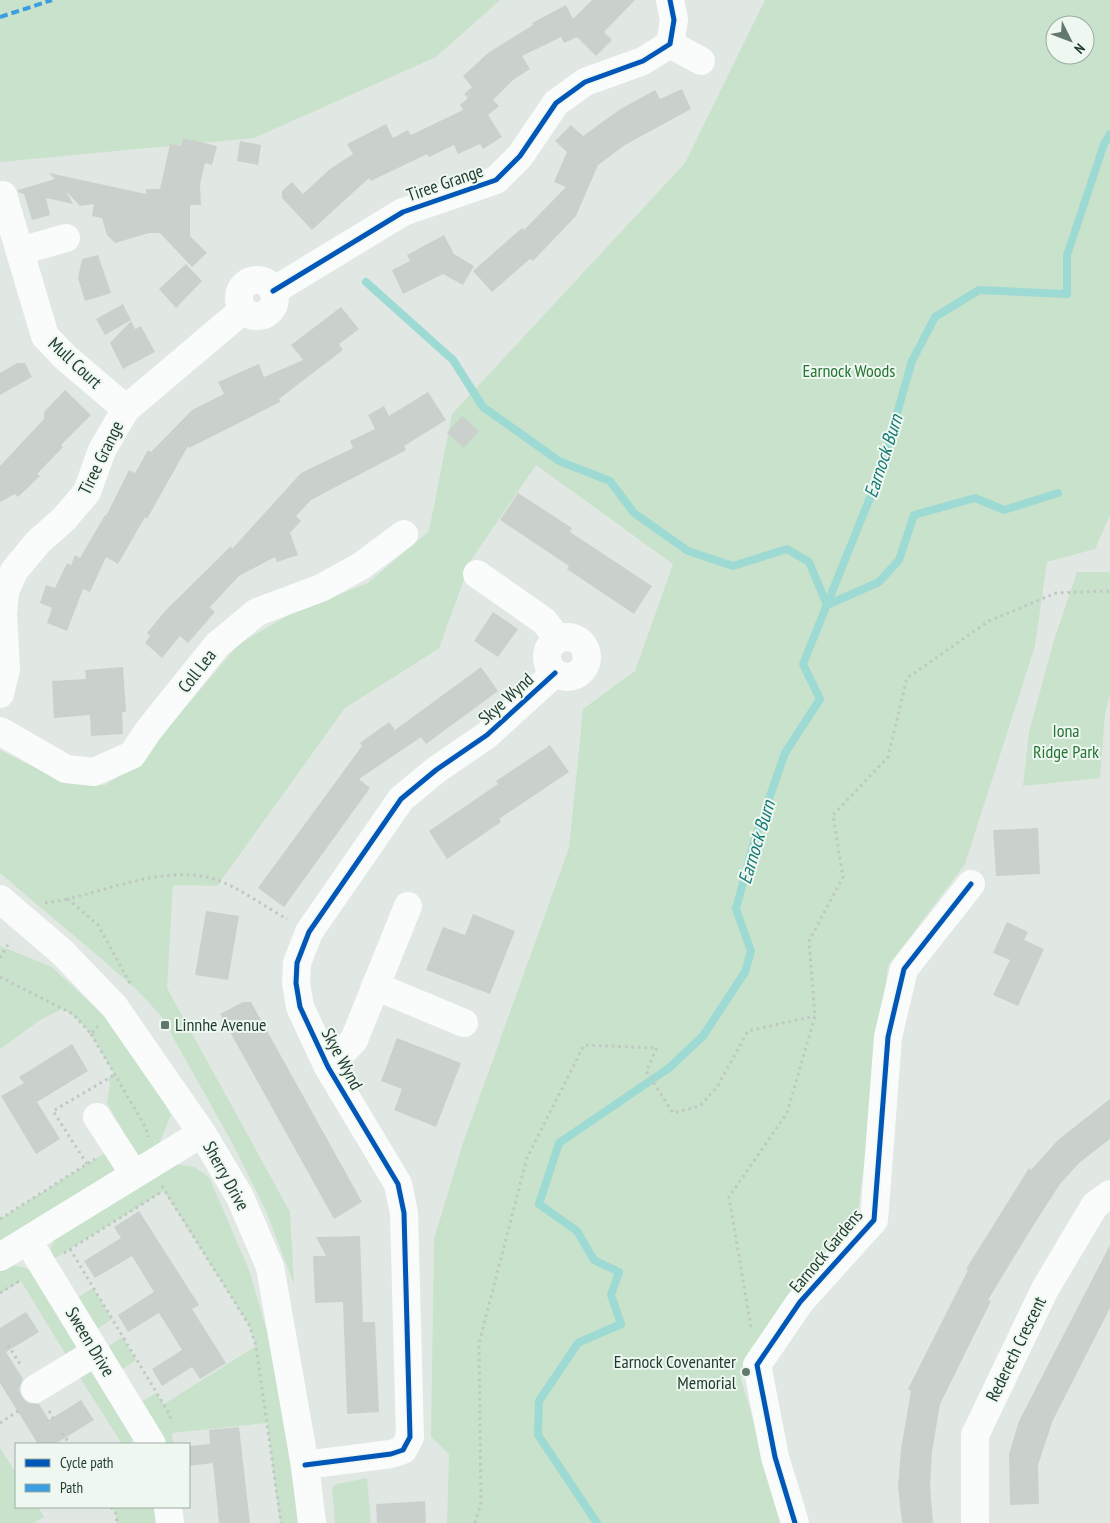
<svg xmlns="http://www.w3.org/2000/svg" width="1110" height="1523" font-family="'PT Sans Narrow',sans-serif">
<style>
.green{fill:#c9e2cb;fill-rule:evenodd}
.lines{fill:none;stroke-linecap:round;stroke-linejoin:round}
.stream{stroke:#9edad4;stroke-width:8}
.building{fill:#cad1cc}
.path{stroke:#bfc8c3;stroke-width:3;stroke-dasharray:2.5 4;stroke-linecap:butt}
.minor{stroke:#fafcfb;stroke-width:28}
.minor-bridge{stroke:#fafcfb;stroke-width:28}
.quiet{stroke:#3c9ee1;stroke-width:4;stroke-dasharray:8 4;stroke-linecap:butt}
.cycleway-casing{stroke:#eff7f1;stroke-width:8}
.cycleway{stroke:#0057b8;stroke-width:5}
.poi-dot{fill:#62786d;stroke:#eff7f1;stroke-width:2}
.labels{text-anchor:middle;stroke-width:4;stroke-linejoin:round;paint-order:stroke}
.street-label{font-size:18px;fill:#1e3b2d;stroke:#eff7f1}
.park-label{font-size:18px;fill:#267533;stroke:#eff7f1}
.poi-label{font-size:18px;fill:#1e3b2d;stroke:#eff7f1;text-anchor:start}
.water-label{font-size:19px;font-style:italic;fill:#157a75;stroke:#eff7f1}
</style>
<rect width="100%" height="100%" fill="#e1e8e3"/>
<!-- green -->
<g class="green">
<polygon points="0,0 500,0 436,57 254,138 0,162"/>
<path d="M765,0h345v515l-15,34 -48,13 -12,84 -70,218 -77,102 -30,246 -117,167 42,144h-336l2,-69 -18,-17 3,-198 29,-96 106,-295 14,-139 52,-38 38,-107 -137,-99 -65,95 -33,91v-2l-93,59 -128,178 -44,-1 -6,103 123,224 4,72 -28,-73 -32,-65 -73,-130 -22,-24 -34,-30 -105,-89v-123l66,33 39,2 30,-19 104,-122 53,-31 76,-30 61,-52 23,-117 233,-251zM1055,25h30v30h-30z"/>
<polygon points="1110,569 1110,695 1105,714 1100,778 1023,786 1029,732 1054,640 1077,572 1109,572"/>
<path d="M0,946l52,21 53,50 61,87 5,11 -12,29 -24,16 -14,-22 1,-9 -15,-26 3,-20 -2,-5 6,-4c-14,-24 -26,-52 -52,-65l-22,11 -40,29z"/>
<polygon points="108,1151 119,1170 0,1245 0,1219"/>
<polygon points="173,1164 194,1167 209,1177 249,1270 272,1348 299,1523 280,1523 267,1423 172,1433 173,1444 163,1444 139,1403 156,1393 164,1404 256,1346 249,1325 164,1191 52,1260 51,1247 57,1234"/>
<polygon points="8,1265 23,1267 32,1271 84,1351 66,1355 21,1281 0,1294 0,1268"/>
<polygon points="93,1288 112,1319 94,1331 74,1300"/>
<polygon points="123,1337 136,1360 120,1371 105,1348"/>
<polygon points="91,1364 138,1437 127,1444 122,1444 77,1373"/>
<polygon points="0,1448 16,1473 16,1507 38,1507 44,1517 34,1523 0,1523"/>
<polygon points="367,1478 371,1523 335,1523 332,1488 337,1484"/>
<polygon points="111,1507 159,1507 161,1523 117,1523 116,1514"/>
</g>
<g class="lines">
<!-- stream -->
<g class="stream">
<polyline points="366,282 453,360 483,407 559,461 610,481 634,513 688,551 733,566 787,549 809,562 827,605 879,582 899,560 914,515 975,498 1004,510 1058,493"/>
<polyline points="597,1523 538,1435 539,1401 578,1343 621,1324 611,1295 619,1272 594,1260 577,1231 539,1204 559,1143 669,1068 703,1036 745,972 751,951 736,909 754,842 785,753 820,699 803,664 880,473 912,361 935,317 979,290 1067,294 1067,255 1104,144 1110,134"/>
</g>
</g>
<!-- building -->
<g class="building">
<polygon points="592,0 635,0 604,32 612,40 596,56 577,37 564,43 561,37 522,56 530,69 513,80 493,100 499,106 488,115 502,137 483,149 480,144 458,154 454,145 429,157 427,154 371,181 369,178 312,230 282,198 282,191 292,182 303,194 330,169 353,154 347,144 386,124 393,138 408,130 411,135 463,110 460,105 468,98 464,94 472,87 463,76 488,53 533,25 532,23 566,5 573,19"/>
<polygon points="682,89 691,109 625,145 598,165 576,216 533,261 530,259 492,292 473,271 522,228 524,230 566,187 554,182 567,152 555,141 571,125 583,136 619,110 655,90 660,99"/>
<polygon points="183,138 217,146 212,165 205,163 200,184 201,205 190,205 190,236 207,253 192,267 160,233 149,233 115,243 107,235 102,218 92,216 94,204 80,206 66,191 73,204 46,198 50,215 32,220 24,194 18,192 18,190 55,179 49,173 146,194 146,189 160,189 170,144 181,146"/>
<polygon points="240,141 261,145 258,165 237,161"/>
<polygon points="444,235 454,254 474,266 463,285 443,274 403,294 392,270 410,261 407,255"/>
<polygon points="98,255 111,293 85,301 78,278 82,259"/>
<polygon points="186,264 202,281 176,308 159,289"/>
<polygon points="123,304 131,320 105,335 96,319"/>
<polygon points="341,307 359,329 339,344 343,350 279,399 280,402 189,448 188,446 147,519 145,517 118,564 106,557 90,592 83,589 67,631 47,623 52,608 40,603 46,585 55,588 67,563 71,565 75,555 80,558 105,515 106,516 129,470 135,473 148,450 151,452 192,410 224,394 218,382 259,364 264,377 303,360 291,345"/>
<polygon points="131,321 135,329 141,326 155,352 123,369 110,343"/>
<polygon points="17,363 25,363 32,377 0,395 0,373"/>
<polygon points="65,390 91,415 61,445 63,447 37,474 40,476 18,497 15,494 0,502 0,466 44,419 44,412"/>
<polygon points="428,392 446,420 404,446 406,450 311,500 296,516 301,521 290,533 298,555 277,562 275,557 239,576 210,607 215,612 188,643 180,636 162,658 145,643 150,636 147,633 165,611 231,546 232,549 301,473 353,448 350,441 375,429 368,415 384,406 389,416"/>
<polygon points="462,416 479,431 464,448 447,433"/>
<polygon points="518,493 572,528 570,532 652,586 634,614 567,569 569,566 500,520"/>
<polygon points="493,612 518,629 498,657 474,641"/>
<polygon points="123,667 126,712 122,712 123,734 91,736 90,715 54,718 52,681 86,679 85,670"/>
<polygon points="481,667 498,691 426,744 421,737 359,779 370,788 284,907 258,888 362,746 360,743 389,722 395,730"/>
<polygon points="550,745 569,772 499,819 501,822 447,859 429,831 498,784 496,781"/>
<polygon points="1038,828 1040,874 996,876 993,830"/>
<polygon points="206,911 239,916 228,980 195,975"/>
<polygon points="473,914 515,931 490,994 426,970 443,927 465,935"/>
<polygon points="1007,922 1028,932 1024,940 1044,949 1018,1006 993,995 1010,960 993,953"/>
<polygon points="243,1002 251,1002 362,1202 334,1219 220,1014"/>
<polygon points="397,1038 461,1063 436,1127 394,1110 402,1089 381,1081"/>
<polygon points="72,1044 88,1071 37,1102 60,1139 36,1154 1,1096 24,1083 19,1077"/>
<polygon points="1110,1099 1110,1139 1079,1163 1060,1184 1031,1229 988,1300 991,1301 940,1404 932,1452 930,1486 933,1523 902,1523 898,1487 901,1449 911,1391 908,1389 968,1270 966,1269 1029,1168 1031,1170 1058,1140"/>
<polygon points="139,1211 199,1305 192,1309 226,1363 200,1379 192,1367 162,1386 152,1369 182,1350 159,1313 128,1332 118,1315 154,1292 132,1256 95,1278 84,1261 121,1238 114,1227"/>
<polygon points="360,1236 363,1322 375,1322 379,1412 347,1414 343,1302 315,1303 313,1256 326,1256 316,1237"/>
<polygon points="1110,1245 1110,1308 1053,1420 1038,1465 1039,1504 1010,1505 1009,1454 1019,1421"/>
<polygon points="26,1312 39,1332 6,1352 23,1379 19,1389 22,1397 28,1403 39,1404 49,1420 81,1400 94,1420 55,1444 38,1444 0,1383 0,1328"/>
<polygon points="239,1427 250,1523 219,1523 213,1463 189,1466 189,1446 210,1444 209,1430"/>
<polygon points="425,1501 426,1523 377,1523 376,1504"/>
</g>
<g class="lines">
<!-- path -->
<g class="path">
<polyline points="45,903 68,899"/>
<polyline points="0,958 10,941"/>
<polyline points="0,977 73,1014 91,1034 98,1026"/>
<path d="M130,983l-32,-58 -30,-26c45,-11 104,-35 149,-19 21,7 50,28 70,39"/>
<polyline points="91,1034 146,1128 148,1137"/>
<polyline points="87,1164 53,1111 114,1075"/>
<polyline points="162,1186 249,1325 256,1346 281,1523"/>
<polyline points="0,1219 95,1159"/>
<polyline points="70,1249 170,1415 171,1423"/>
<polyline points="64,1253 163,1191"/>
<polyline points="0,1293 21,1280"/>
<polyline points="751,1327 729,1197 787,1113 815,1016 809,941 843,877 833,815 888,757 907,678 989,621 1056,593 1110,591"/>
<polyline points="8,1345 22,1367"/>
<polyline points="49,1411 53,1418"/>
<polyline points="0,1423 21,1409"/>
<polyline points="62,1433 70,1444"/>
<polyline points="111,1507 116,1514 117,1523"/>
<polyline points="475,1523 481,1503 479,1343 527,1158 584,1045 657,1048 646,1071 673,1113 700,1106 717,1087 748,1031 815,1016"/>
</g>
<!-- minor -->
<g class="minor">
<polyline points="670,44 701,61"/>
<polyline points="3,195 45,336 65,357 126,409"/>
<polyline points="20,251 66,238"/>
<circle cx="257" cy="298" r="18"/>
<polyline points="273,291 403,212 496,180 520,156 556,103 585,82 643,61 670,44 674,20 670,0"/>
<polyline points="477,574 544,621 558,639"/>
<circle cx="567" cy="657" r="20"/>
<polyline points="0,694 6,669 3,614 5,592 14,571 38,542 64,519 87,492 102,450 126,409 243,310"/>
<polyline points="0,731 66,769 94,772 132,755 148,731 217,645 257,612 321,588 361,566 404,534"/>
<polyline points="62,952 114,1006 202,1133 240,1197 270,1267 305,1465 312,1523"/>
<polyline points="375,986 464,1023"/>
<polyline points="328,1067 354,1040 408,906"/>
<polyline points="97,1117 134,1174"/>
<polyline points="28,1241 152,1444"/>
<polyline points="0,1257 202,1133"/>
<polyline points="35,1389 96,1352"/>
<polyline points="305,1465 391,1454 403,1450 410,1437 404,1213 398,1184 328,1067 300,1007 296,983 297,963 309,932 401,799 436,770 487,735 555,673"/>
<polyline points="168,1507 170,1523"/>
<polyline points="795,1523 775,1457 757,1365 800,1302 874,1220 888,1037 904,969 971,884"/>
<polyline points="975,1523 975,1435 1045,1289 1095,1205 1110,1194"/>
</g>
<!-- minor-bridge -->
<polyline class="minor-bridge" points="0,899 62,952"/>
<!-- quiet -->
<polyline class="quiet" points="0,17 52,0"/>
<!-- cycleway casing -->
<g class="cycleway-casing">
<g id="cycleway">
<polyline points="273,291 403,212 496,180 520,156 556,103 585,82 643,61 670,44 674,20 670,0"/>
<polyline points="305,1465 391,1454 403,1450 410,1437 404,1213 398,1184 328,1067 300,1007 296,983 297,963 309,932 401,799 436,770 487,735 555,673"/>
<polyline points="795,1523 775,1457 757,1365 800,1302 874,1220 888,1037 904,969 971,884"/>
</g>
</g>
<!-- cycleway -->
<use href="#cycleway" class="cycleway"/>
</g>
<!-- markers -->
<g class="poi-dot">
<rect x="160" y="1020" width="10" height="10" rx="2.5"/>
<circle cx="746" cy="1372" r="5"/>
</g>
<g class="labels">
<!-- street labels -->
<g class="street-label">
<text transform="translate(445 183) rotate(-19)" y="6">Tiree Grange</text>
<text transform="translate(75 363) rotate(43)" y="6">Mull Court</text>
<text transform="translate(101 458) rotate(-64)" y="6">Tiree Grange</text>
<text transform="translate(197 671) rotate(-52)" y="6">Coll Lea</text>
<text transform="translate(506 699) rotate(-42)" y="6">Skye Wynd</text>
<text transform="translate(342 1059) rotate(62)" y="6">Skye Wynd</text>
<text transform="translate(226 1176) rotate(61)" y="6">Sherry Drive</text>
<text transform="translate(826 1251) rotate(-50)" y="6">Earnock Gardens</text>
<text transform="translate(90 1342) rotate(59)" y="6">Sween Drive</text>
<text transform="translate(1016 1349) rotate(-64)" y="6">Rederech Crescent</text>
</g>
<!-- park labels -->
<g class="park-label">
<text x="849" y="377">Earnock Woods</text>
<text x="1066" y="737">Iona<tspan x="1066" dy="21">Ridge Park</tspan></text>
</g>
<!-- poi labels -->
<g class="poi-label">
<text x="175" y="1031">Linnhe Avenue</text>
<text x="736" y="1368" text-anchor="end">Earnock Covenanter<tspan x="736" dy="21">Memorial</tspan></text>
</g>
<!-- water labels -->
<g class="water-label">
<text transform="translate(883 456) rotate(-72)" y="7">Earnock Burn</text>
<text transform="translate(756 842) rotate(-73)" y="7">Earnock Burn</text>
</g>
</g>
<!-- legend -->
<rect x="15" y="1443" width="175" height="65" fill="#eff7f1" stroke="#9baca3"/>
<rect x="25" y="1459" width="25" height="8" fill="#0057b8" stroke="#9baca3"/>
<text x="60" y="1468" font-size="15" fill="#1e3b2d">Cycle path</text>
<rect x="25" y="1484" width="25" height="8" fill="#3c9ee1" stroke="#9baca3"/>
<text x="60" y="1493" font-size="15" fill="#1e3b2d">Path</text>
<!-- north arrow -->
<g transform="translate(1070 40) rotate(132)"><circle r="24" fill="#eff7f1" stroke="#9baca3"/>
<path d="M0-4L9 19L0 12L-9 19Z" fill="#62786d"/>
<text y="-8" font-size="14" font-weight="bold" text-anchor="middle" fill="#1e3b2d">N</text>
</g>
</svg>
